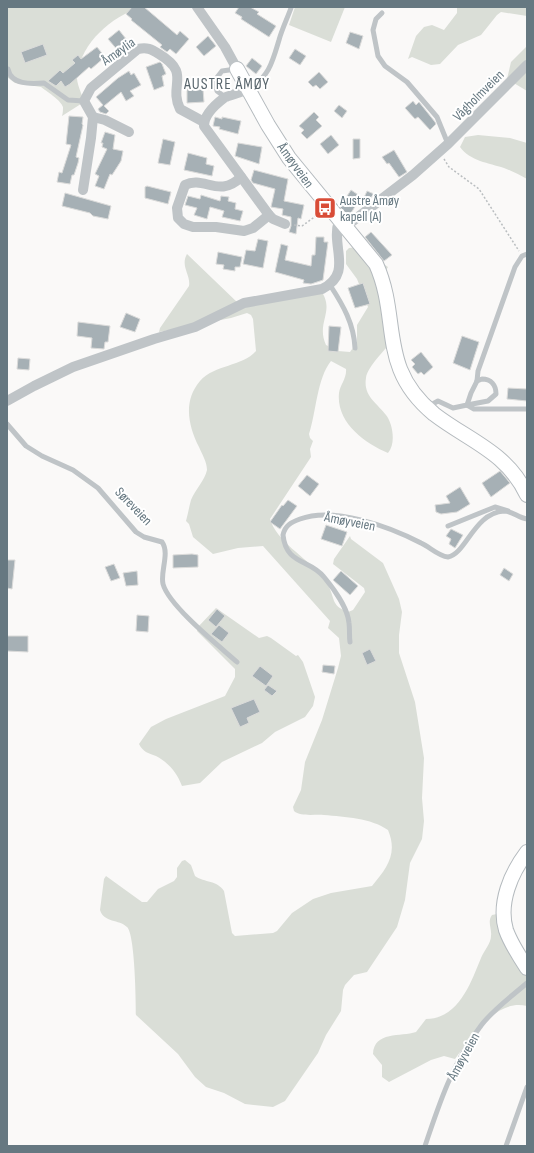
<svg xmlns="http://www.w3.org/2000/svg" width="534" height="1153" font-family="'Sofia Sans Condensed',sans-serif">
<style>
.green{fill:#daded7}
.building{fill:#a6b0b5;stroke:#dbdbda}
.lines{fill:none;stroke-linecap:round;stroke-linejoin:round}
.secondary-casing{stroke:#b4babe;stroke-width:16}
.path{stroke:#babec0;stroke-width:1.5;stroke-dasharray:2 2;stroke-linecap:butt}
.lane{stroke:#bfc4c7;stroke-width:5}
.street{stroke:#bfc4c7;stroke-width:10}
.secondary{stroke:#fff;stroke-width:14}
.labels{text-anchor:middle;stroke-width:4;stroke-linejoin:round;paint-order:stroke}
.street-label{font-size:14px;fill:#667881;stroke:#fff}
.poi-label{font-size:14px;fill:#667881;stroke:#fff;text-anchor:start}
.quarter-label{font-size:16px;letter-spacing:1px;fill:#58656c;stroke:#fff}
</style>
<rect width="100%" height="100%" fill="#faf9f8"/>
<!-- green -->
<g class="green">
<path d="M7,7h134c-30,10 -59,35 -64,68 -1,8 5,19 7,27l-22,14c1,-3 1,-7 1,-9 -2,-7 -17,-16 -22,-20l-26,-4 -8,-6z"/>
<polygon points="295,7 345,7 331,42 289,25"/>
<polygon points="457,7 527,7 527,16 501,12 497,15 481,35 458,45 440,64 431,65 412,57 408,59 416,36 424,27 432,25 444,30 457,13"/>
<polygon points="527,46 527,91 507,79 511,62"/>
<path d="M478,135l32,3 17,5v36c-7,-4 -15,-8 -23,-11 -15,-5 -34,-7 -44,-21l5,-10z"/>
<path d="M358,247l30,20 -3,5 10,67c-8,8 -28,28 -29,39 -3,18 11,25 20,37 7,9 10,29 2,38 -24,-10 -52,-31 -49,-60 1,-8 8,-15 7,-24l-15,-8c-14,17 -15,52 -22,73l1,4 3,3 -3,8 1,8 -41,62c7,23 35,37 49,55 3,4 8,8 10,13 6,13 3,19 19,25l5,-2 12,-18 -1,-4 -31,-24 1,-5 16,-23 1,3 32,24 16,36 3,13 -3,23v18l16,49 9,56 -2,40 2,23 -2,18 -12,24 -5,37 -8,27 -30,45 -13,3 -9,10 -2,5 -2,21 -15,24 -8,18 -33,48 -12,6 -28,-3 -21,-11 -18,-6 -11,-10 -17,-23 -42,-39c0,-13 -1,-81 -9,-88 -8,-8 -23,-4 -27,-17l4,-31 2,-3 36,26h5l11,-13 16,-8 3,-4v-9l5,-7 3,-1 6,5 4,11c10,7 22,4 29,15l8,42 3,3 38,-3 4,-2 15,-18 21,-14 18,-6 41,-7c15,-18 26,-32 16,-56 -17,-12 -43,-13 -64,-15 -9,-1 -23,2 -30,-4l-1,-4 8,-17 4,-28 17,-42 16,-52 3,-12 -2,-18 -11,-10 2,-7 -67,-75 -25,2 -25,6 -20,-17 -4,-13 -3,-3c2,-7 3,-14 5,-21 4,-10 14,-20 16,-30 0,-8 -5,-16 -8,-23 -11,-22 -16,-46 1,-66 15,-17 42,-14 56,-30l-3,-32 -2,-4 -4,-2 -16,5 -72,14 1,-4 29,-42c2,-11 -9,-20 -2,-32l52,50 79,-17c20,23 -3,34 8,58l12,6 12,1 7,-10v-17l11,-18 -11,-28 -11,-15v-13l3,-3z"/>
<path d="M216,608l43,30 8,-2 4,2 25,18 2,-1 5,7 12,35 -2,9 -8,11 -30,15 -13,11 -40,19 -22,21 -18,3c-5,-13 -13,-23 -26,-30 -8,-3 -13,-4 -17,-12l12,-17 15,-8 59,-23 10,-19v-8l-38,-38 1,-4z"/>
<path d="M497,914l3,3 27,58v31c-31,-8 -56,32 -72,53l-11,-3 -13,4 -42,22 -7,-5v-12l-9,-11c1,-23 28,-17 43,-22l10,-13c33,0 45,-37 55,-61 3,-7 10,-15 10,-22 1,-8 -4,-14 1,-21z"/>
</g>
<!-- building -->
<g class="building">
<polygon points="132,7 144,7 177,35 180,31 189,39 176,54 170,49 167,52 160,47 162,45 131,20 132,19 126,14"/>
<polygon points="239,7 250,7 259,12 257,14 276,26 269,37 241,19 242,17 235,13"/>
<polygon points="119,30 130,44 120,53 108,39"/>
<polygon points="350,32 363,36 359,49 346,43"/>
<polygon points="208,36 216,46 204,56 196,47"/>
<polygon points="43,44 47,55 25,63 21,52"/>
<polygon points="97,47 105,57 91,69 89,67 70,84 65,87 61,81 56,86 48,81 60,70 63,73 75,63 72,60 78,55 81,59"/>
<polygon points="295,49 306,56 300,65 289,58"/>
<polygon points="252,58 262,66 256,74 246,66"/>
<polygon points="160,62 162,64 166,74 162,76 164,86 154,90 146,67"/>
<polygon points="129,71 131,75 134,73 141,85 130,91 134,96 126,101 121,92 104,106 109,111 106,114 100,112 98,109 103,105 96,97 118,78"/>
<polygon points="319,72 328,82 320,89 316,85 313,87 308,82"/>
<polygon points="198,84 198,90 203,89 204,102 187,103 187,85"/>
<polygon points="413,101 416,105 419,102 435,122 436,124 430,130 418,117 415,119 405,108"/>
<polygon points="339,105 347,111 342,118 334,111"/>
<polygon points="314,112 319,117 316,120 322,126 307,139 301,133 304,130 299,126"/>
<polygon points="69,116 83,117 82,124 83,125 76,157 79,158 78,163 74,175 72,175 70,184 57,182 59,172 62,173 71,145 66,144"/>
<polygon points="215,117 222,119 222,117 241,121 238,134 219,129 220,127 213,126"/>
<polygon points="105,132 115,135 113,149 123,151 121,161 112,175 110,174 104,189 95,186 99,176 95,174 107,149 102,147 103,143 101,143"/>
<polygon points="331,135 339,145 328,154 320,144"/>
<polygon points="163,139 175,142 170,165 158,163"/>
<polygon points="353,139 360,139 360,158 353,159"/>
<polygon points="238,143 262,147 259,164 235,156"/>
<polygon points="394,150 407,172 399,177 389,163 387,164 382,157"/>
<polygon points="188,153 207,158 206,164 214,166 212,176 184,170"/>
<polygon points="254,170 288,179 284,201 304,205 301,219 298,218 296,234 289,232 291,226 291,217 282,215 283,209 271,207 275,189 253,183 251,180"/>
<polygon points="147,186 171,192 168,204 145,198 145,187"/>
<polygon points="351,190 363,198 360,204 358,202 349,216 340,207"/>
<polygon points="367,191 374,194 367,202 363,200"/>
<polygon points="65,193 111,206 108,219 93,216 90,213 62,206"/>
<polygon points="201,195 220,201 221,196 229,197 228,201 236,203 235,209 243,211 240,221 222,217 224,211 210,207 207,219 194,215 197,208 185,205 188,196 200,199"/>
<polygon points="371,232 392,255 384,261 365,237"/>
<polygon points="316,237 324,237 324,242 328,242 323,280 311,284 303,283 304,280 275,272 281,244 288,246 285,260 311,266 312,255 315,255"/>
<polygon points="258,239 268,241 263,268 243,264 246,250 255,251"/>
<polygon points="218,252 242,257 240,267 235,267 235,271 223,269 224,265 216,264"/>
<polygon points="363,283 370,304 355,308 348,288"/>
<polygon points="126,313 140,319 135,332 120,327"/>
<polygon points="78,322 110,326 108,342 105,342 104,349 91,348 92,338 77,336"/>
<polygon points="329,326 341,327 338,352 328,351"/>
<polygon points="462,336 479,342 470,370 453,363"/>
<polygon points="421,352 433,367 424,375 421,372 418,374 412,367 415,364 411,360"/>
<polygon points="18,358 30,359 29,370 17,369"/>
<polygon points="508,388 527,389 527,401 507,399"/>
<polygon points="500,471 510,483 491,497 482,483"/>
<polygon points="307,475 319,484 310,496 298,486"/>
<polygon points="460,487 470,504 457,512 441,514 436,512 435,505 450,503 446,496"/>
<polygon points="288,500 297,506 280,529 270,522 282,505 283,506"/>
<polygon points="326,525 347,532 342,546 321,539"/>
<polygon points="451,529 463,535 455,548 449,544 451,539 446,536"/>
<polygon points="192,554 198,555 198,567 173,568 173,555"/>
<polygon points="7,560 15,560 12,589 7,588"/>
<polygon points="114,564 120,578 111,581 105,567"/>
<polygon points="504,568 513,574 509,581 500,575"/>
<polygon points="137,571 138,585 126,586 123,573"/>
<polygon points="341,571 358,586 350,595 333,580"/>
<polygon points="217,609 225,616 216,627 208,620"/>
<polygon points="137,615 149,616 148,632 136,631"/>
<polygon points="219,625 229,633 222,642 211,634"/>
<polygon points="7,636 28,636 28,652 7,651"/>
<polygon points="370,649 376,661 367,665 362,653"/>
<polygon points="323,665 335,666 334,674 322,672"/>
<polygon points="260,666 273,676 266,686 252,676"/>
<polygon points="268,685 277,691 272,696 264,690"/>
<polygon points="254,699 260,712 247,718 249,723 240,727 231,708"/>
</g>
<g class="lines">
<!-- secondary casing -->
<g class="secondary-casing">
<g id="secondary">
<path d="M237,69l31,56 21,33 87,106c25,56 1,103 58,150 35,27 73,38 93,81"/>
<path d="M527,852c-16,21 -29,51 -21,78 5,14 13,26 21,38"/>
</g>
</g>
<!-- path -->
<g class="path">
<polyline points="444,159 449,167 479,189 519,251"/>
<polyline points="294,225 302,226 320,213"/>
</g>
<!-- lane -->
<g class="lane">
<polyline points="382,13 376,19 373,30 378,56 385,66 407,82 437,117 448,144"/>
<path d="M8,69c3,16 23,15 36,14l24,17 16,1"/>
<path d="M249,88c20,-10 24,-28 30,-48 3,-11 8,-21 12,-32"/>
<polyline points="225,97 217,91 215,80 222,71 236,69"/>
<path d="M330,285c13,20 24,39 25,63"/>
<path d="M467,405l21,-4 8,-7c0,-9 -5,-15 -14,-15l-5,2"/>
<polyline points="467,405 474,409 527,409"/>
<polyline points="429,406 438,401 453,408 467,405 471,393 477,381 478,371 515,267 522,256 527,254"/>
<path d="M7,424l19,22 16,10 31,14 25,18 38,44 8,5 18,5c8,11 -2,30 1,42 6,22 56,62 74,78"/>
<polyline points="448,526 495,507 508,511"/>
<path d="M350,642c-1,-6 0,-12 -1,-19 -1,-14 -15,-34 -25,-46 -14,-18 -38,-12 -41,-42 2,-10 9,-13 17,-16 34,-13 90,8 121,24 9,4 17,13 27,14 18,-3 26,-44 56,-46 8,0 15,7 23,8"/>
<path d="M425,1146c14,-42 28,-84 55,-119 11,-16 32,-31 47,-44"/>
<polyline points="506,1146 527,1087"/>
</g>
<!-- street -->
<g class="street">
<polyline points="197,7 225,47 237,69"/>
<path d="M248,89c-5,3 -22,7 -24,9 -8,6 -20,17 -20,28l65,89 4,4 12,5"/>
<polyline points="93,117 105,120 129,132"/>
<path d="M241,177c-22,22 -37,-2 -56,8l-8,23 1,10 6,6 9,3h23l28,4 9,-3 16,-13"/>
<path d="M83,190l8,-52 2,-21 -9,-16 7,-13 47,-39c9,-2 13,0 21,5 33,20 9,30 21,55l24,13"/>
<polyline points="345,227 413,175 448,144 527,65"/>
<path d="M7,401l27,-15 39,-19 81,-28 41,-12 49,-24 78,-14c32,-16 8,-43 17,-68"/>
</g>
<!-- secondary -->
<use href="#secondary" class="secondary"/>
</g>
<!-- icons -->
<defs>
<g id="bus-square" transform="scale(1.15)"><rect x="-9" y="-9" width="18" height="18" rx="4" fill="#d94d38" stroke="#fff"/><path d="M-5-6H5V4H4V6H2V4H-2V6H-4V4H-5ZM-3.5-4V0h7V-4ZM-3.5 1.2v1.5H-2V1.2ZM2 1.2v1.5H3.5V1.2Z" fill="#fff"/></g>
</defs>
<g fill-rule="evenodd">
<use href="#bus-square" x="325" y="208"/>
</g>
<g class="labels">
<!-- street labels -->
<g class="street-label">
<text transform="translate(118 51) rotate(-35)" y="5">Åmøylia</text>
<text transform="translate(478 95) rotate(-45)" y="5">Vågholmveien</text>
<text transform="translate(296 165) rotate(54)" y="5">Åmøyveien</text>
<text transform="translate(134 506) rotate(46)" y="5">Søreveien</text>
<text transform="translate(350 521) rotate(11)" y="5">Åmøyveien</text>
<text transform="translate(463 1056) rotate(-61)" y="5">Åmøyveien</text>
</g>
<!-- poi labels -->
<g class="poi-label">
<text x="340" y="205">Austre Åmøy<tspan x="340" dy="16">kapell (A)</tspan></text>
</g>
<!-- quarter labels -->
<g class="quarter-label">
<text x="227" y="89">AUSTRE ÅMØY</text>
</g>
</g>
<!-- border -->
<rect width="534" height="1153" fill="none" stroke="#667881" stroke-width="16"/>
</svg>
